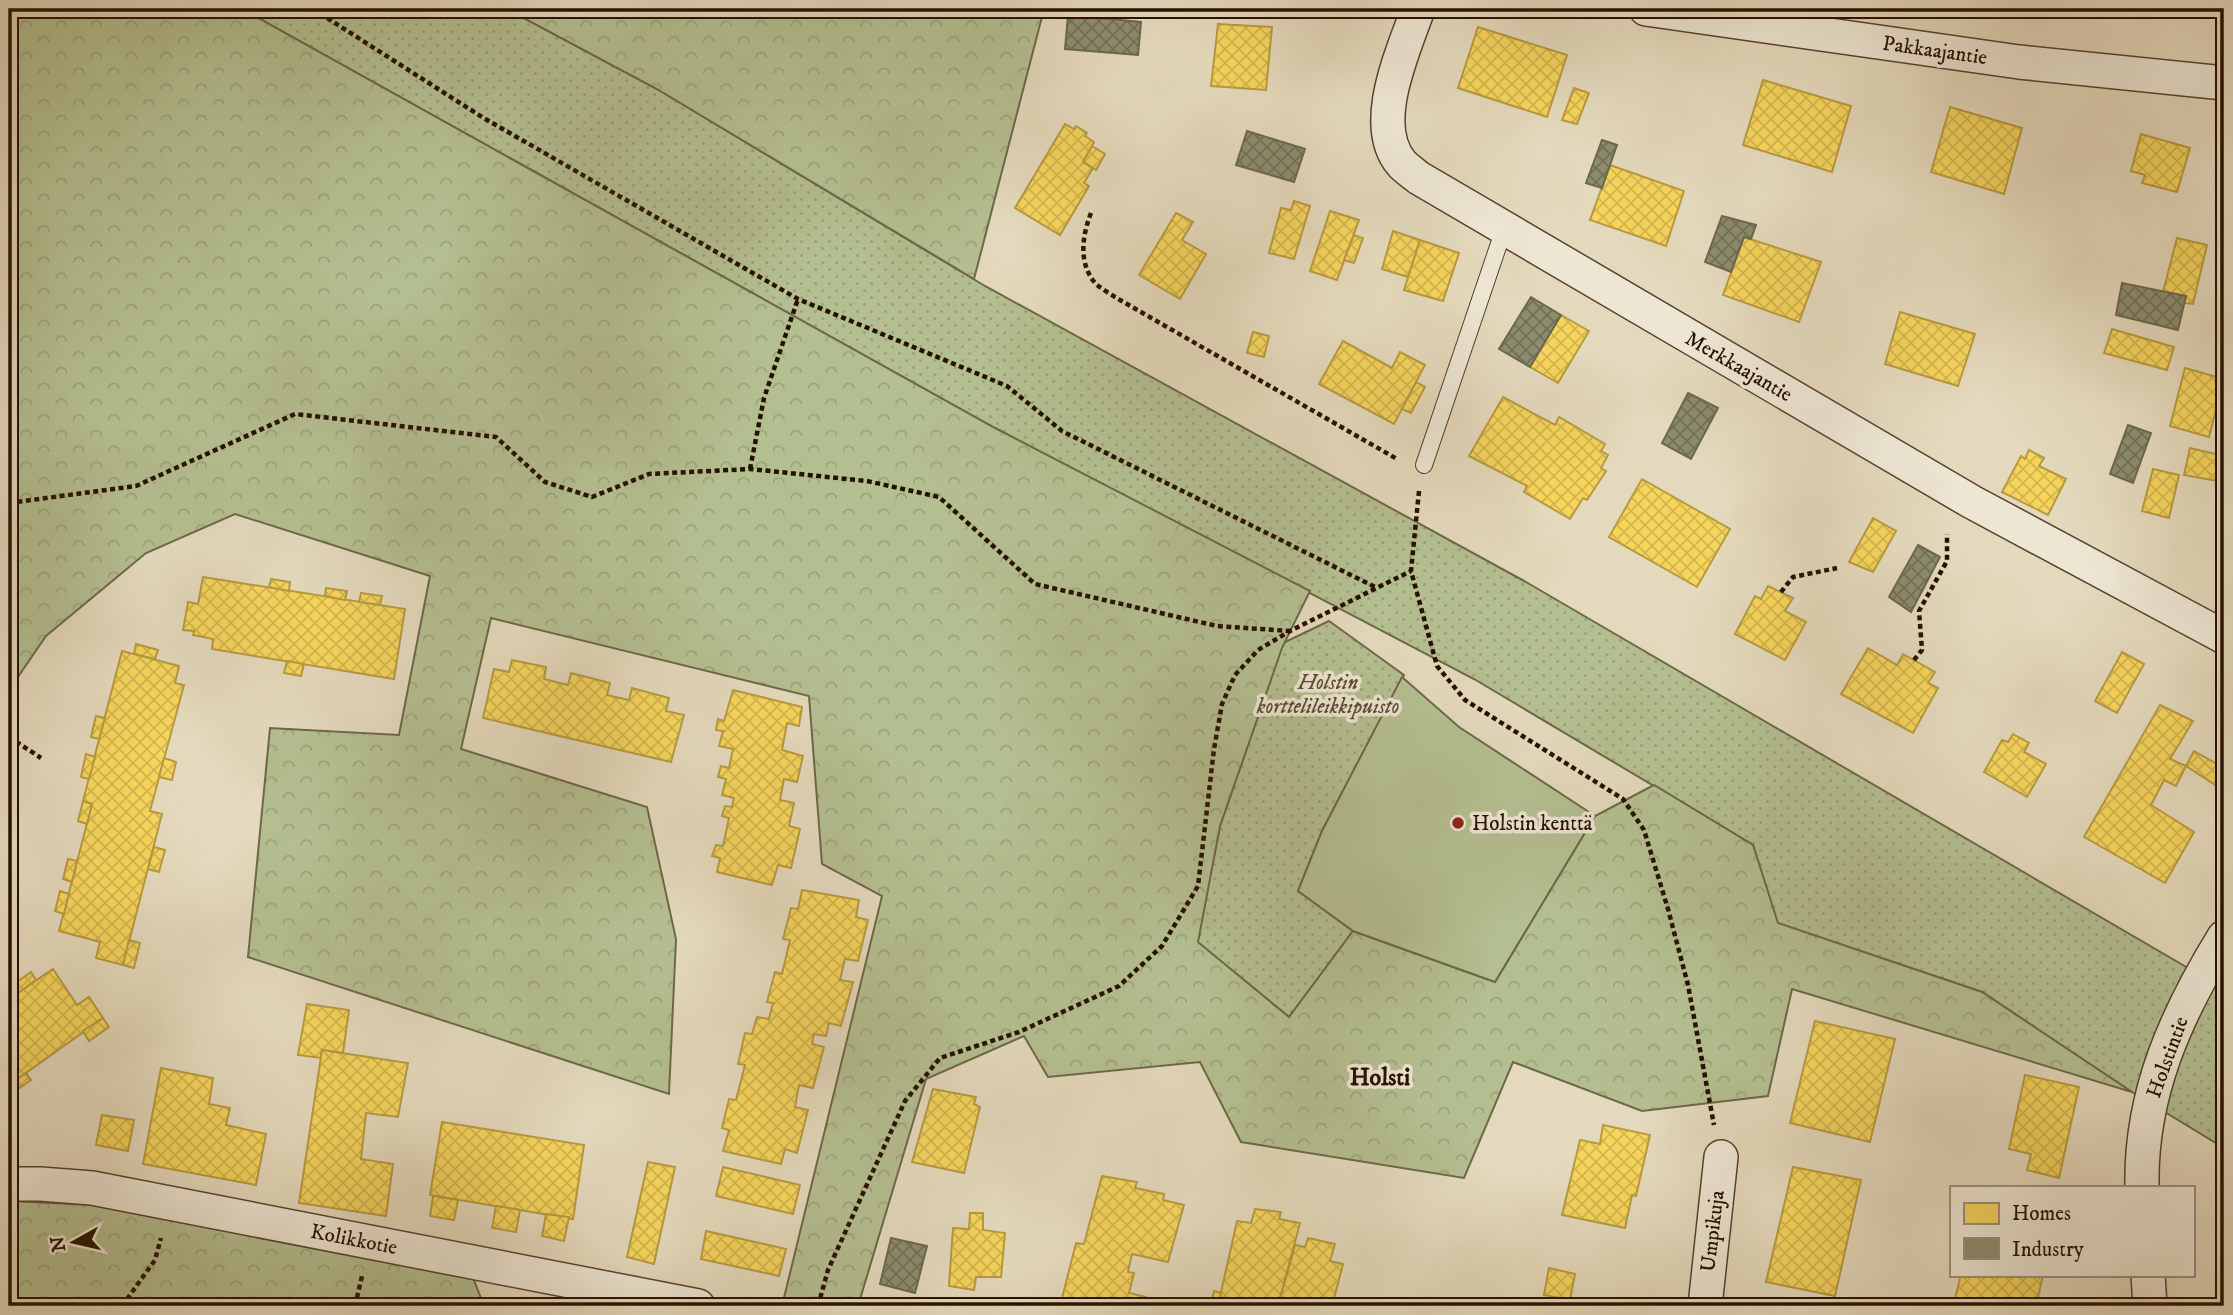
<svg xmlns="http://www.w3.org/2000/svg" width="2233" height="1315" font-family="'IM FELL DW Pica',serif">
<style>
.green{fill:url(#green-dots);stroke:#6d6848;stroke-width:2}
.forest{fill:url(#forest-crowns);stroke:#6d6848;stroke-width:2}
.pitch{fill:#b4bf91;stroke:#6d6848;stroke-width:2}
.homes{fill:url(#homes-cross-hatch);stroke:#b89a40;stroke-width:2}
.industry{fill:url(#industry-cross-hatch);stroke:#6d674d;stroke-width:2}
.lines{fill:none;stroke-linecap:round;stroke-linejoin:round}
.service-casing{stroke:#56422f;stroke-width:18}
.minor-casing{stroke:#56422f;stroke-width:36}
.path{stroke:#261000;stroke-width:4.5;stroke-dasharray:5 3.5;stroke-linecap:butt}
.service{stroke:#ede6d3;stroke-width:16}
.minor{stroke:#ede6d3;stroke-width:33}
.poi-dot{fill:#8f2418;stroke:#ede6d3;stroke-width:2.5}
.labels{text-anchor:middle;stroke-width:7;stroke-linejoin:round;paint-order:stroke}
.street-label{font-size:21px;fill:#261000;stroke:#ede6d3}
.park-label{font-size:21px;font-style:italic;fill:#584d33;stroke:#ede6d3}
.poi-label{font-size:21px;fill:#261000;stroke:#ede6d3;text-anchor:start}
.quarter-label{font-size:24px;font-weight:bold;fill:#261000;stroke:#ede6d3}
</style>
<defs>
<pattern id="green-dots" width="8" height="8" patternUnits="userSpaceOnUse" patternTransform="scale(1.75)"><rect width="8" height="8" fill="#b4bf91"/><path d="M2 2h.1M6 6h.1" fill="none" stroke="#9ba37b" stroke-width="1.8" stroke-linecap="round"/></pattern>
<pattern id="forest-crowns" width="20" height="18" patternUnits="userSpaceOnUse" patternTransform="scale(1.75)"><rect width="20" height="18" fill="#b4bf91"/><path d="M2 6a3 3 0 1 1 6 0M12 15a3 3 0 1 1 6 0" fill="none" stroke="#9ba37b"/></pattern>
<pattern id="homes-cross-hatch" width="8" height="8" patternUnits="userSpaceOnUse" patternTransform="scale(1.75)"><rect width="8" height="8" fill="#f6d55c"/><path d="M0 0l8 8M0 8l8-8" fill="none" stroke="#d3b64e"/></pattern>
<pattern id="industry-cross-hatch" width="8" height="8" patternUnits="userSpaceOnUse" patternTransform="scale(1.75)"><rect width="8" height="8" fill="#8c8c6e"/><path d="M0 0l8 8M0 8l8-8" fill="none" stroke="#727158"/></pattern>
</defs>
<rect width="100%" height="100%" fill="#e4d9bc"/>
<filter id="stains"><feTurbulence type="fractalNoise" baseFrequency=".00286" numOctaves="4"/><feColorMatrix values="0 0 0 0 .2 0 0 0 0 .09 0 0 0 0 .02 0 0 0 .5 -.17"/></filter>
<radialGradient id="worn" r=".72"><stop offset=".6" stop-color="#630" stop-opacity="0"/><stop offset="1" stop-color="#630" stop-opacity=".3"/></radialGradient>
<!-- green -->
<g class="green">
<polygon points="242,9 507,9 657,89 985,286 1526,582 2224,989 2224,1148 2132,1092 1982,992 1777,923 1753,845 1474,679 995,428"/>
<polygon points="1329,621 1404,675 1322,831 1298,891 1353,931 1289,1017 1197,942 1220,826 1283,643"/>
</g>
<!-- forest -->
<g class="forest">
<polygon points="9,9 242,9 995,428 1310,591 1282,648 1220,826 1198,942 1289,1017 1353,931 1495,982 1595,816 1654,785 1753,845 1778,923 1982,992 2132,1092 1792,989 1768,1096 1642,1111 1513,1062 1464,1178 1241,1142 1200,1062 1048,1077 1024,1036 926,1079 858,1306 782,1306 882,896 822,864 809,696 491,618 461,749 647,807 676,939 669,1094 248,957 270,728 399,735 430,576 235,514 146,553 46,636 9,690"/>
<polygon points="507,9 1044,9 974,279 657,89"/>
<polygon points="9,1201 93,1205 473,1278 484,1306 9,1306"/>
</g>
<!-- pitch -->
<polygon class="pitch" points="1402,677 1459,727 1595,816 1495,982 1353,931 1298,891 1322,831"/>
<!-- homes -->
<g class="homes">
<polygon points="1952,9 2004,9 2003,15"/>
<polygon points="1218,24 1272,27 1266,90 1211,86"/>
<polygon points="1478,27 1567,55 1547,117 1458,88"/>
<polygon points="1763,80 1851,106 1832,172 1743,145"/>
<polygon points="1574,88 1589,93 1577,124 1562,120"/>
<polygon points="1950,107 2022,128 2004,194 1931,172"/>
<polygon points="1065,124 1074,129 1076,126 1087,133 1085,136 1094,142 1083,162 1093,168 1084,183 1089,186 1060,235 1015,208"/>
<polygon points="2141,134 2190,148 2177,192 2142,183 2145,175 2131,171"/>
<polygon points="1092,146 1105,154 1096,170 1083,162"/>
<polygon points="1610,165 1684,191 1666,246 1590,220"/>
<polygon points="1294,201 1310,206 1294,259 1269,253 1281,208 1291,210"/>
<polygon points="1330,211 1359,220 1337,280 1310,271"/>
<polygon points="1176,213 1193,222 1182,240 1206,254 1180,299 1139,275"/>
<polygon points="1393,231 1420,240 1408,277 1382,269"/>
<polygon points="1354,235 1363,238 1354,263 1344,260"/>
<polygon points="1744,237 1821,262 1799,322 1723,295"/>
<polygon points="2177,238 2207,245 2193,304 2184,303 2186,296 2163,292"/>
<polygon points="1420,240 1459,253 1443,301 1404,290"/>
<polygon points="1900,312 1975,334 1958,386 1885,364"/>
<polygon points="1561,315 1589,331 1558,383 1530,367"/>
<polygon points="2112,329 2174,347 2167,370 2104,353"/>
<polygon points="1253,332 1269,336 1264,357 1247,353"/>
<polygon points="1343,341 1392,368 1400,352 1425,365 1394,424 1319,384"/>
<polygon points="2185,368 2224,379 2209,437 2170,426"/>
<polygon points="1416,382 1425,387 1411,413 1402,409"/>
<polygon points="1503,397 1555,425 1559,417 1605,444 1601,451 1608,455 1601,468 1606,471 1587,500 1583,498 1570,519 1524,492 1527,486 1469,456"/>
<polygon points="2190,448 2224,456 2223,482 2184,475"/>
<polygon points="2029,450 2044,458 2039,466 2066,479 2048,515 2002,492 2021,456 2025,459"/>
<polygon points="2153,469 2179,475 2169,518 2142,511"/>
<polygon points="1642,479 1730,529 1697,587 1609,537"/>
<polygon points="1873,518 1896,531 1873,572 1849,562"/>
<polygon points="203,577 405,609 394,679 212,649 213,639 193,635 194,631 183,630 188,602 198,604"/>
<polygon points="271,579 290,582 289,591 269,587"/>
<polygon points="1768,586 1793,598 1785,611 1806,622 1785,660 1735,634 1755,596 1761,599"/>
<polygon points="326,588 347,591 345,600 325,596"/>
<polygon points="361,593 382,596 380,605 359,602"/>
<polygon points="136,644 158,650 155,659 134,654"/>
<polygon points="1868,648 1897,665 1903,654 1935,672 1928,683 1938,688 1913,733 1841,694"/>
<polygon points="122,651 179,666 175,683 184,685 150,811 162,814 123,965 96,958 100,942 59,931 92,804 83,801"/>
<polygon points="2122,652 2144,664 2117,713 2095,701"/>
<polygon points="512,660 546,667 544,679 568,685 571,673 610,683 607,695 629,700 632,688 669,698 666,711 684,715 671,762 483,718 494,669 509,672"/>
<polygon points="287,661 304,664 301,676 284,673"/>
<polygon points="733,690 802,707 799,726 787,723 782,750 803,756 797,782 784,779 780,800 794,803 789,826 800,829 791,868 778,865 772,885 717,872 720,858 712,856 716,845 723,846 729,818 722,816 725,806 732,807 734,798 722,795 726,779 718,777 721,766 729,768 733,749 719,746 723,731 716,730 718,719 724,721"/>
<polygon points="2160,705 2193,721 2170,759 2186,766 2176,786 2164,780 2151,805 2194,832 2165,883 2084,837"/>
<polygon points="96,716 105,718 99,739 91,737"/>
<polygon points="2013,734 2029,743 2024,752 2046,764 2027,797 1984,772 2002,740 2008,742"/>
<polygon points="2194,751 2224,768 2224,780 2220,788 2186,766"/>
<polygon points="86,754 95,757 89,779 81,777"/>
<polygon points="164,758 176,762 172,780 159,777"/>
<polygon points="83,801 92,804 87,824 78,821"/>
<polygon points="154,847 165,850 159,872 148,869"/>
<polygon points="68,859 77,861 72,882 63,879"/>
<polygon points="802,890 859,900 856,917 868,920 858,961 845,959 840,980 853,982 841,1026 829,1023 826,1036 814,1034 812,1044 824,1047 813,1088 799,1085 795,1107 808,1110 797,1153 785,1149 781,1164 723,1151 729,1130 722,1128 729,1099 736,1100 745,1065 738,1064 745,1033 752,1034 757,1017 769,1019 773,1003 767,1002 775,972 782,974 790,940 783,939 791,908 798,909"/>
<polygon points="60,891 69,894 64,914 55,911"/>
<polygon points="129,940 140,943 134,968 123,965"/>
<polygon points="53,969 77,1005 89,997 103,1018 9,1085 9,999"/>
<polygon points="31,972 36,980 18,993 13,985"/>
<polygon points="307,1004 349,1010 343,1053 322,1050 321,1058 298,1055"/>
<polygon points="103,1018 109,1027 89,1041 83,1031"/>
<polygon points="1815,1021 1895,1039 1870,1142 1790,1123"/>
<polygon points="322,1050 408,1063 398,1117 366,1113 361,1159 393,1164 386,1216 299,1203"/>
<polygon points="161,1068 213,1078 209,1104 230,1108 226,1125 266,1134 256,1185 143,1164"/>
<polygon points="26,1073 31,1080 12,1093 9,1085"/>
<polygon points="2025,1075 2079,1087 2059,1178 2027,1170 2031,1154 2009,1149"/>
<polygon points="933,1089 976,1097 974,1104 980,1107 964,1173 912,1162"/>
<polygon points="102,1115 134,1120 128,1151 96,1145"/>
<polygon points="442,1122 584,1145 573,1219 430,1195"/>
<polygon points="1603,1125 1650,1135 1636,1196 1632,1195 1625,1228 1562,1215 1580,1140 1600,1144"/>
<polygon points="648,1162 675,1167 654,1264 627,1257"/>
<polygon points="723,1167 800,1185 793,1214 716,1196"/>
<polygon points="1793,1167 1861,1180 1835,1296 1766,1282"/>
<polygon points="1102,1176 1137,1182 1135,1188 1164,1194 1163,1200 1184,1205 1168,1262 1132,1254 1128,1272 1134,1273 1129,1293 1146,1297 1144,1306 1080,1306 1061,1302 1076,1243 1084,1244"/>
<polygon points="433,1196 458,1200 454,1220 430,1216"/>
<polygon points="496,1206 520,1210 516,1232 492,1228"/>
<polygon points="1255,1209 1281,1212 1279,1219 1300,1223 1278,1306 1241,1306 1219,1301 1237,1221 1251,1223"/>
<polygon points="970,1213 983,1213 983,1230 1005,1233 1001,1277 976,1277 974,1290 949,1286 953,1228 969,1229"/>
<polygon points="546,1214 569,1217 564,1241 542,1236"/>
<polygon points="706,1231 786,1249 779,1276 701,1259"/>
<polygon points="1308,1238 1335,1244 1330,1261 1343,1264 1332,1306 1278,1306 1295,1245 1305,1247"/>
<polygon points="1549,1268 1575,1274 1570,1300 1544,1295"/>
<polygon points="1961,1275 2043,1275 2036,1306 1953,1306"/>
<polygon points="1214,1291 1221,1293 1219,1301 1241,1306 1210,1306"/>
</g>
<!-- industry -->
<g class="industry">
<polygon points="1068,15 1141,22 1138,55 1065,49"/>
<polygon points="1247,131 1305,149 1294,182 1236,165"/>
<polygon points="1602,140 1617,145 1602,188 1586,183"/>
<polygon points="1722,216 1756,225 1751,239 1744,237 1731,272 1705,262"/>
<polygon points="2122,283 2186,296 2178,330 2116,315"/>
<polygon points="1531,297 1561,315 1530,367 1499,349"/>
<polygon points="1688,393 1718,408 1691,459 1662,443"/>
<polygon points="2128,425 2151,433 2133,483 2110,474"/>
<polygon points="1918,545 1940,557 1911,612 1889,597"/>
<polygon points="891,1238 927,1246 915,1293 880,1284"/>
</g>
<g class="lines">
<!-- service casing -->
<g class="service-casing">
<polyline id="service" points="1424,465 1504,229"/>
</g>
<!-- minor casing -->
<g class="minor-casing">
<g id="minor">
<path d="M1418,9c-14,41 -50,116 -16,155 5,5 12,10 17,14l553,324 252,135"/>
<polyline points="1646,9 2019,62 2224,83"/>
<polyline points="9,1184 40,1184 92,1188 698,1306"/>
<path d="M2142,1187c-2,-93 34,-172 82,-250"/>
<polyline points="2148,1275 2150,1306"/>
<polyline points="1705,1306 1721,1157"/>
</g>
</g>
<!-- path -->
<g class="path">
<polyline points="313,9 482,117 798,299 1007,386 1062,431 1377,588"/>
<path d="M1091,213c-9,23 -13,51 5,71 7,6 16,11 24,16l277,159"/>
<polyline points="750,469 764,398 798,299"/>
<polyline points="1419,491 1411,571 1437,666 1465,700 1623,799 1644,830 1668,909 1688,985 1714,1125"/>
<polyline points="9,503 136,486 295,414 496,437 545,482 592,497 649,474 750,469 867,481 939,497 1035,584 1217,626 1290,631"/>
<polyline points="1781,592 1793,577 1837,568"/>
<polyline points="1914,660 1922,650 1919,611 1947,561 1947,534"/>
<polyline points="9,737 41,758"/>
<polyline points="122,1306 155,1260 161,1238"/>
<polyline points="355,1306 362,1276"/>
<polyline points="818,1306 828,1270 905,1101 940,1058 1019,1032 1119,986 1162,946 1198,886 1214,749 1222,704 1235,675 1258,650 1290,631 1411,571"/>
</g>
<!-- service -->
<use href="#service" class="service"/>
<!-- minor -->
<use href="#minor" class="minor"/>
</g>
<!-- markers -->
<circle class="poi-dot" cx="1458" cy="823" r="7"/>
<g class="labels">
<!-- street labels -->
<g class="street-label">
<text transform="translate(1935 50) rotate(8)" y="7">Pakkaajantie</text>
<text transform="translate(1739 366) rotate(30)" y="7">Merkkaajantie</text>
<text transform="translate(2167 1057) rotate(-70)" y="7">Holstintie</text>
<text transform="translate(1712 1231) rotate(-83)" y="7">Umpikuja</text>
<text transform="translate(354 1239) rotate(11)" y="7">Kolikkotie</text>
</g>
<!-- park labels -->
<g class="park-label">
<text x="1328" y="689">Holstin<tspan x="1328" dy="24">korttelileikkipuisto</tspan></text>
</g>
<!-- poi labels -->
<g class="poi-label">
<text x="1472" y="830">Holstin kenttä</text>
</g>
<!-- quarter labels -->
<g class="quarter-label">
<text x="1380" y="1085">Holsti</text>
</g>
</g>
<!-- margin -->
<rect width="2233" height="1315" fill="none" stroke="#e4d9bc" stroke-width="35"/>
<rect x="10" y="10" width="2212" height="1294" fill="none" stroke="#261000" stroke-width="3.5"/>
<rect x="18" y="18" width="2198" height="1280" fill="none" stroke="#261000" stroke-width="2"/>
<!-- legend -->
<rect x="1950" y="1186" width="245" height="91" fill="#ede6d3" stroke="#9d907f" stroke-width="2"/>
<rect x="1964" y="1203" width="35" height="21" fill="#f6d55c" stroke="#9d907f" stroke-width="2"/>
<text x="2012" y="1220" font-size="21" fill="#261000">Homes</text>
<rect x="1964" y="1238" width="35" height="21" fill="#8c8c6e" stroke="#9d907f" stroke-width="2"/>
<text x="2012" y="1256" font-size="21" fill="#261000">Industry</text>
<!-- north arrow -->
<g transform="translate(74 1242) rotate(262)" stroke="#ede6d3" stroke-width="5" paint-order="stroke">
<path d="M0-5L12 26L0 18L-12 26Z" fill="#261000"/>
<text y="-10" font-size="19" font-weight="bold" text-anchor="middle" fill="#261000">N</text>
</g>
<rect width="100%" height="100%" filter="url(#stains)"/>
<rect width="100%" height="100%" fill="url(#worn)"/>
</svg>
